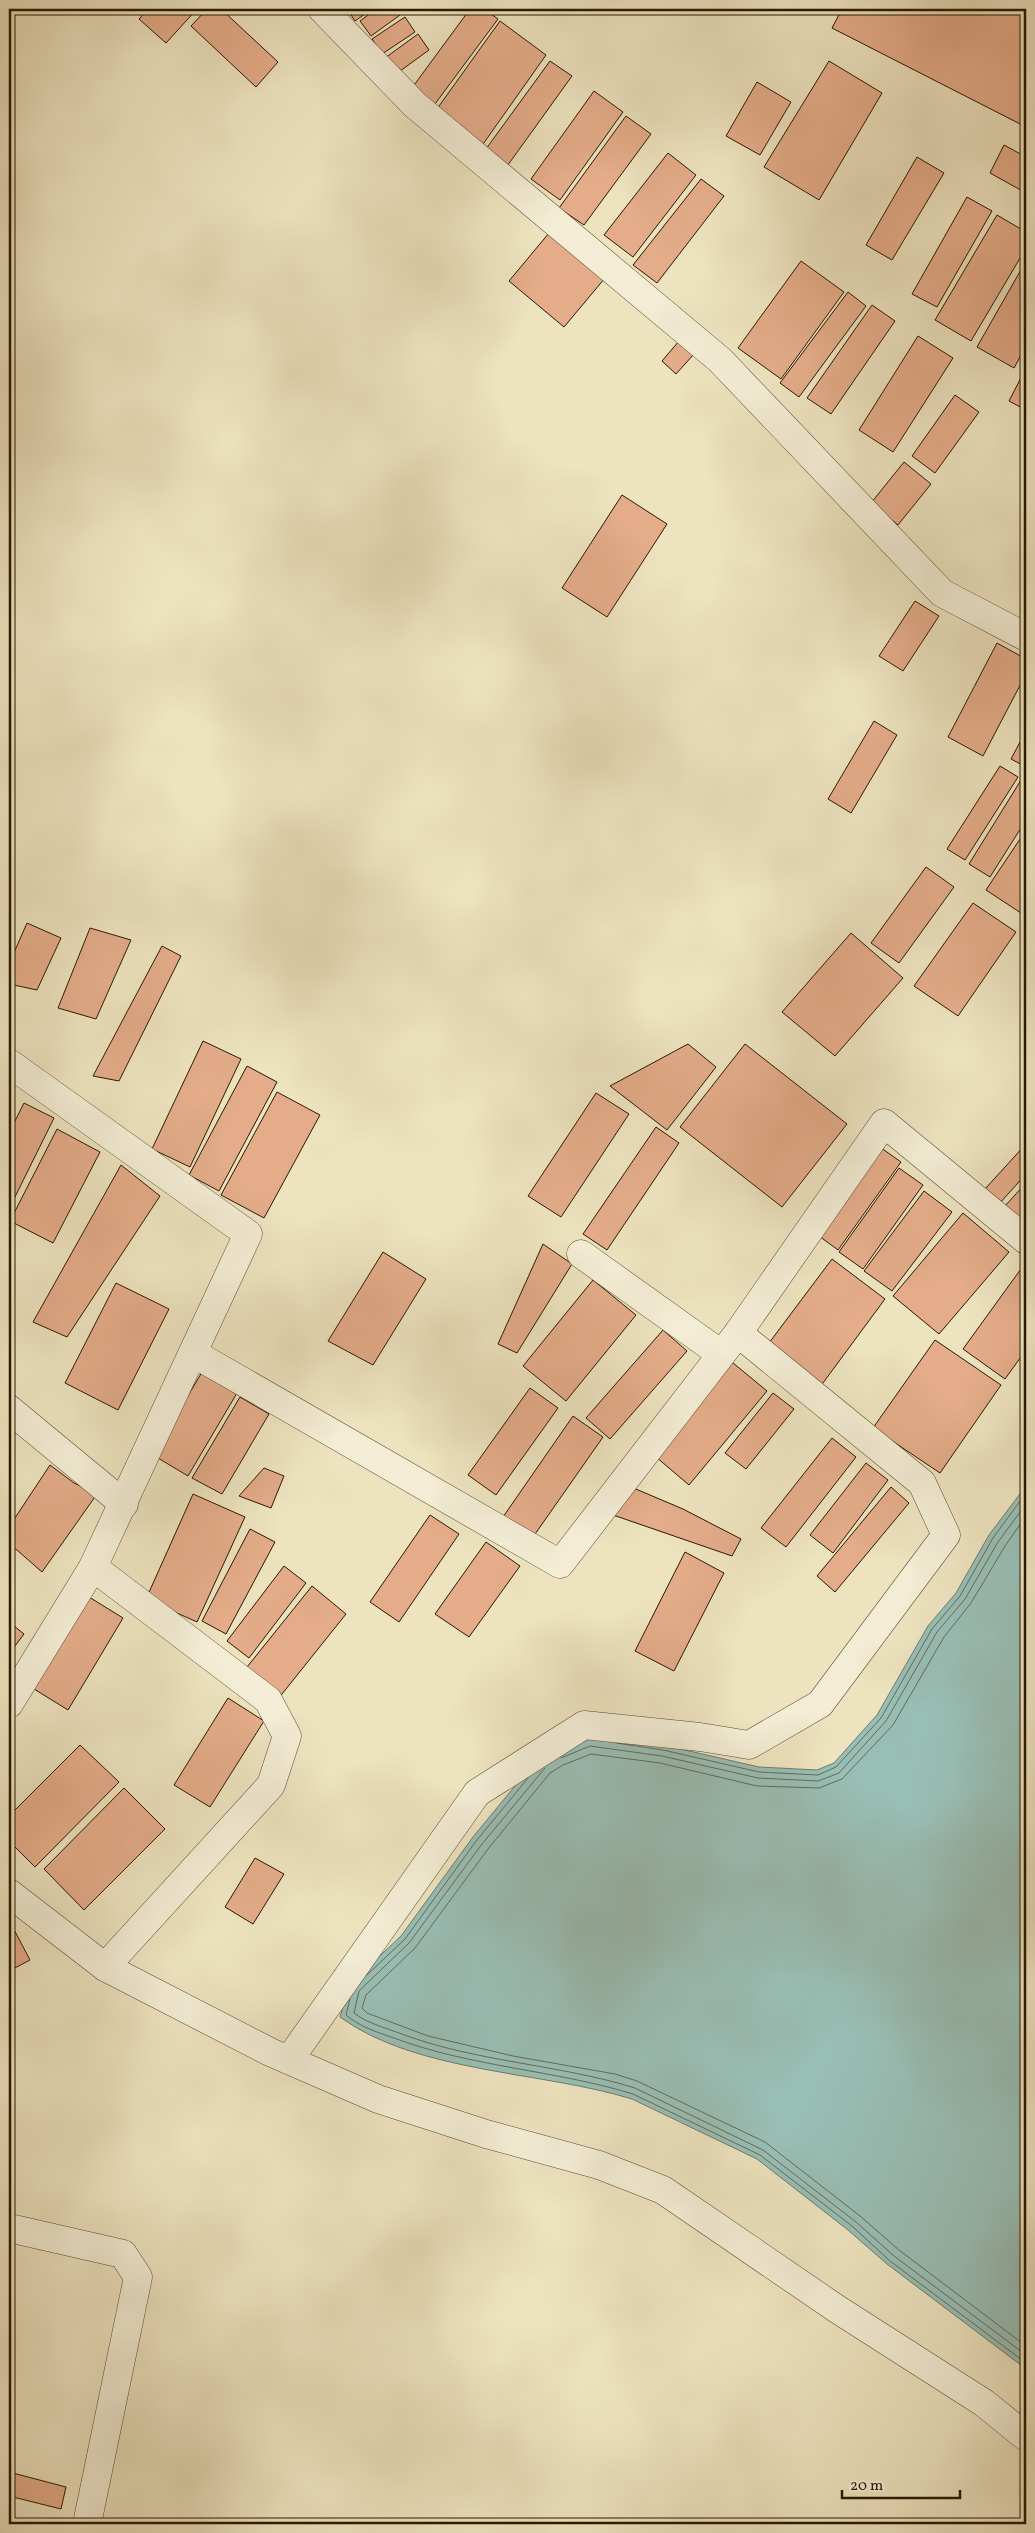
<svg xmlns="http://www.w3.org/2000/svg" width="1035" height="2533" font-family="Vollkorn,serif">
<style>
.water{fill:#99beb5;stroke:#6d7c6d}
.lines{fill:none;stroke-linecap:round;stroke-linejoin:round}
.shore{stroke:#626b5b;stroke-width:1}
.building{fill:#e4ac89;stroke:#2a1801}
.street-casing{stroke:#5b4b30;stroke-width:29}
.street{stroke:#f3edd5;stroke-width:28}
</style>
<rect width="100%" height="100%" fill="#ede3bf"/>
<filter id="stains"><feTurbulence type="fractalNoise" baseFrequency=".004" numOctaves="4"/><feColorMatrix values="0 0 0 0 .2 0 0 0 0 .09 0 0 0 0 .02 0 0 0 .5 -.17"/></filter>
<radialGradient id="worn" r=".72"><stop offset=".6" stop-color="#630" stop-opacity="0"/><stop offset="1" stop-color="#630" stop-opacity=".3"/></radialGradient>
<!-- water -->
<path class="water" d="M1026,1486v883l-139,-105 -39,-34 -91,-71 -125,-60c-91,-28 -215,-26 -292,-82l9,-32 52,-49 72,-99 65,-79 51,-23 74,10 96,22 58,3 17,-7 43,-48 51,-89 28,-33 33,-58z"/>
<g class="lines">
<!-- shore -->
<g class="shore">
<polyline points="1026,1516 1005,1546 971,1603 944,1637 893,1725 842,1779 819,1788 757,1786 660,1763 591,1754 563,1765 550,1773 488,1849 415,1948 366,1995 362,2008 367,2013 428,2036 513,2056 615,2074 637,2081 765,2142 860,2216 899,2250 1026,2346"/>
<polyline points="616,1743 663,1750 759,1772 818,1775 836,1767 881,1718 932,1629 960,1596 993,1538 1026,1493"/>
<polyline points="561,1758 590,1746 662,1756 758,1778 818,1781 839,1773 886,1721 937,1632 965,1599 998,1542 1026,1504"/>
<path d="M545,1768l-63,76 -73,99 -50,48 -5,22c13,10 29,14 45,20 76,29 159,31 236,55l128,62 93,72 38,34 132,99"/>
<polyline points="367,1975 405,1939 477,1840 528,1778"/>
<path d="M350,1999l-4,16c14,12 31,17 48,23 77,29 161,32 239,56l127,61 92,71 38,35 136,102"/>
</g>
</g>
<!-- building -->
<g class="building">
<polygon points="148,9 197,9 166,43 139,19"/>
<polygon points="207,9 221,9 278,62 256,87 191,26"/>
<polygon points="347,9 372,9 355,21"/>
<polygon points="376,9 395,9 400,15 371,36 360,21"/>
<polygon points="470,9 484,9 498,19 432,108 409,92"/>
<polygon points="842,9 1026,9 1026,127 832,28"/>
<polygon points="405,17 415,32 382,54 372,39"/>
<polygon points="500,21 546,55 481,147 434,113"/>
<polygon points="418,34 429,50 396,74 385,58"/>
<polygon points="550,61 572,76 505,169 483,153"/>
<polygon points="829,61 882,93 819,200 764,167"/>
<polygon points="757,82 791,102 760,155 726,136"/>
<polygon points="594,91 623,112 560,200 531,179"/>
<polygon points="626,116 651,134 584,225 559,208"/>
<polygon points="1004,145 1026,157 1026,193 990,173"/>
<polygon points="668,153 696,175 633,257 604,235"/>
<polygon points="917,157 944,173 892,260 866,245"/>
<polygon points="701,179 724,196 657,283 633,265"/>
<polygon points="967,197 992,211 937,307 912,294"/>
<polygon points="997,215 1026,232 1026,248 971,341 935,320"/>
<polygon points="549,233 605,278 564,327 509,281"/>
<polygon points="801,261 844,292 781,379 738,348"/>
<polygon points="1026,261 1026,346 1014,368 977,347"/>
<polygon points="848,292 866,306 799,397 780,383"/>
<polygon points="872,305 895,321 831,414 807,398"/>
<polygon points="918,336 953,358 893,452 859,430"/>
<polygon points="679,341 694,354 676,374 662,361"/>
<polygon points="1026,368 1026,410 1009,401"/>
<polygon points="955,395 979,412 935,473 912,456"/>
<polygon points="904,462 931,484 898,525 871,503"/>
<polygon points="622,495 667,524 607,617 562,588"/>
<polygon points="915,601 939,616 903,671 879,656"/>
<polygon points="997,643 1026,659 1026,674 983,756 948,737"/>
<polygon points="874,721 897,735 851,813 828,799"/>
<polygon points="1026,731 1026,767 1011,759"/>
<polygon points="1000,766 1018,777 965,860 947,849"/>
<polygon points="1026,772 1026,820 990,877 969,864"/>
<polygon points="1026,830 1026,912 1024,915 986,890"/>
<polygon points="926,867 954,887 899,963 871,943"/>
<polygon points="973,903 1016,932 958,1016 914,986"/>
<polygon points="27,923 61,938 37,990 9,984 9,964"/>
<polygon points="90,928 131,940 96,1019 58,1008"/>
<polygon points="851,933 903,978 835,1056 782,1012"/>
<polygon points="162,946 181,956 119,1081 93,1076"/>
<polygon points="203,1041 241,1059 190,1167 152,1149"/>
<polygon points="688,1044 716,1067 667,1130 610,1086"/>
<polygon points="745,1044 847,1124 782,1207 680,1127"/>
<polygon points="247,1066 277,1082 219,1191 189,1175"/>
<polygon points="277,1092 320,1115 264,1218 221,1195"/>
<polygon points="596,1093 629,1114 561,1217 528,1196"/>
<polygon points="24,1103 54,1118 9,1209 9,1133"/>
<polygon points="656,1127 679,1143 607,1250 583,1234"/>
<polygon points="57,1129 100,1152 53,1243 10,1221"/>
<polygon points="1026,1144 1026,1174 999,1204 984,1190"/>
<polygon points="877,1145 901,1162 838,1250 815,1233"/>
<polygon points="121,1165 160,1196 67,1337 33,1322"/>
<polygon points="899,1168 923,1185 863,1269 839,1252"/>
<polygon points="1026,1183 1026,1226 1004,1207"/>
<polygon points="924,1191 952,1212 892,1291 864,1271"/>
<polygon points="963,1213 1009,1252 939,1334 893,1296"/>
<polygon points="543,1244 572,1264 517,1353 498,1344"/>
<polygon points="383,1252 426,1279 373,1365 328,1341"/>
<polygon points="832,1259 885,1299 820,1387 766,1347"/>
<polygon points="1026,1262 1026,1350 1005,1379 963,1349"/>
<polygon points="593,1280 636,1315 566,1401 523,1366"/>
<polygon points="116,1283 169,1309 118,1410 65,1383"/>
<polygon points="663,1330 687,1351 610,1439 586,1418"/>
<polygon points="935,1340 1001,1385 940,1473 873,1428"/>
<polygon points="727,1358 767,1391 689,1485 649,1451"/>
<polygon points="202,1372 237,1393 188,1476 153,1455"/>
<polygon points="530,1388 558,1408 496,1495 468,1475"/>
<polygon points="773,1393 794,1409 746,1469 725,1453"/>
<polygon points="240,1397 269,1414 222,1494 192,1478"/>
<polygon points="573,1416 603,1437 533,1537 503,1517"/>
<polygon points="832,1438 856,1457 786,1547 761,1528"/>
<polygon points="866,1463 888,1480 833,1553 810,1535"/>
<polygon points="50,1465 74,1483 97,1494 42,1572 9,1543 9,1527"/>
<polygon points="264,1468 284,1476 271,1508 239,1496"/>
<polygon points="624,1484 683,1509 741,1539 732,1556 613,1515"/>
<polygon points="891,1487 909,1503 835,1592 817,1576"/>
<polygon points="193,1494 245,1517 197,1622 146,1599"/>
<polygon points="430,1515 459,1534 399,1622 370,1602"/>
<polygon points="250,1529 275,1542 226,1634 202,1621"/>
<polygon points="486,1542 520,1566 469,1637 435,1614"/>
<polygon points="685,1552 724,1573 674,1671 635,1651"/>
<polygon points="284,1566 306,1583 249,1658 227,1641"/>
<polygon points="312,1586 346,1614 278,1699 243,1672"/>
<polygon points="89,1597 123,1618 68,1710 34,1689"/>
<polygon points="9,1622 24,1634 9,1654"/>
<polygon points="228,1698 264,1721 210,1807 174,1785"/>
<polygon points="80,1745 119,1782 35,1867 9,1841 9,1816"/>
<polygon points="124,1788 165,1829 84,1910 44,1869"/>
<polygon points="255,1858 284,1874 253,1924 225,1907"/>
<polygon points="9,1920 30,1960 9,1971"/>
<polygon points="9,2472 66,2487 61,2509 9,2496"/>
</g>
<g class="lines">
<!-- street casing -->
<g class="street-casing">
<g id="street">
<polyline points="322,9 415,105 720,360 942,593 1026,637"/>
<polyline points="9,1063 248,1234 93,1567 9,1704"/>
<polyline points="581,1254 721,1354"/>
<polyline points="193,1353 560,1564 738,1333 884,1123 1026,1240"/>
<polyline points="9,1409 124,1504"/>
<polyline points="93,1567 268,1700 287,1736 271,1785 105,1967"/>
<polyline points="9,1893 105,1967 270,2052 378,2099 486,2134 599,2165 663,2190 837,2309 984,2403 1026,2437"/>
<polyline points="289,2060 477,1793 584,1725 700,1737 749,1745 820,1704 946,1535 922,1483 738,1333"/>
<polyline points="9,2228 123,2254 138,2277 87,2524"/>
</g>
</g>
<!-- street -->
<use href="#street" class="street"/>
</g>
<!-- margin -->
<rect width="1035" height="2533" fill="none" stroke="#ede3bf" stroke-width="30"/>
<rect x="10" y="10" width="1015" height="2513" fill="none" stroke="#2a1801" stroke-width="2.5"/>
<rect x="15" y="15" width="1005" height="2503" fill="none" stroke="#2a1801"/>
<!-- scale -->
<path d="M842 2490v8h118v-8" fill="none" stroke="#2a1801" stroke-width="2.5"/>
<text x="850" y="2490" font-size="15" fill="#2a1801" stroke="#f3edd5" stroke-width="4" paint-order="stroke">20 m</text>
<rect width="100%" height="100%" filter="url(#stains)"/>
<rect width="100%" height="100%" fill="url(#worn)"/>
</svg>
